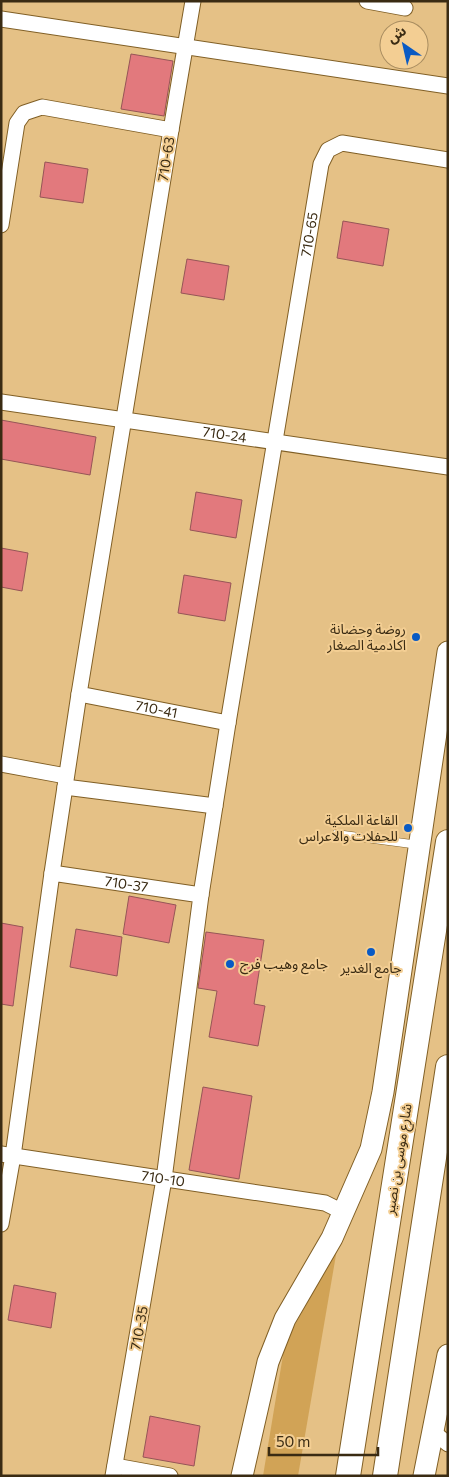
<svg xmlns="http://www.w3.org/2000/svg" width="449" height="1477" font-family="Commissioner,'Noto Sans Arabic',sans-serif">
<style>
.green{fill:#d1a356}
.building{fill:#e2797d;stroke:#965557}
.lines{fill:none;stroke-linecap:round;stroke-linejoin:round}
.lane-casing{stroke:#805f25;stroke-width:9}
.street-casing{stroke:#805f25;stroke-width:17}
.secondary-casing{stroke:#805f25;stroke-width:23}
.primary-casing{stroke:#805f25;stroke-width:26}
.lane{stroke:#fff;stroke-width:8}
.street{stroke:#fff;stroke-width:15}
.secondary{stroke:#fff;stroke-width:21}
.primary{stroke:#fff;stroke-width:24}
.poi-dot{fill:#095ac4;stroke:#f3ce93;stroke-width:2}
.labels{text-anchor:middle;stroke-width:4;stroke-linejoin:round;paint-order:stroke}
.street-label{font-size:14px;fill:#3a2b13;stroke:#f3ce93}
.poi-label{font-size:14px;fill:#3a2b13;stroke:#f3ce93;text-anchor:end}
</style>
<rect width="100%" height="100%" fill="#e5c186"/>
<!-- green -->
<polygon class="green" points="337,1249 298,1476 263,1476 285,1343"/>
<!-- building -->
<g class="building">
<polygon points="131,54 173,61 164,116 121,109"/>
<polygon points="45,162 88,169 83,203 40,197"/>
<polygon points="343,221 389,229 383,266 337,258"/>
<polygon points="187,259 229,266 224,300 181,293"/>
<polygon points="1,420 96,437 90,475 1,459"/>
<polygon points="196,492 242,500 236,538 190,530"/>
<polygon points="1,548 28,553 22,591 1,587"/>
<polygon points="184,575 231,583 225,621 178,613"/>
<polygon points="129,896 176,905 169,943 123,934"/>
<polygon points="1,923 23,927 13,1006 1,1004"/>
<polygon points="76,929 122,937 117,976 70,967"/>
<polygon points="206,932 264,940 254,1004 265,1006 258,1046 209,1037 217,991 198,988"/>
<polygon points="203,1087 252,1096 239,1179 189,1170"/>
<polygon points="14,1285 56,1293 51,1328 8,1320"/>
<polygon points="150,1416 200,1426 194,1466 143,1457"/>
</g>
<g class="lines">
<!-- lane casing -->
<g class="lane-casing">
<polyline id="lane" points="336,834 419,845"/>
</g>
<!-- street casing -->
<g class="street-casing">
<g id="street">
<polyline points="367,1 405,8"/>
<polyline points="1,19 448,86"/>
<polyline points="171,130 193,1"/>
<path id="s1" d="M1,225l16,-102 7,-10 18,-6 129,23 -92,564 149,29 93,-559 7,-14 14,-7 106,17"/>
<path id="s2" d="M1,402l447,65"/>
<polyline points="1,764 66,776"/>
<polyline points="65,787 215,806"/>
<polyline points="52,873 79,694"/>
<polyline points="201,895 228,723"/>
<path id="s3" d="M1,1154l324,49 18,9"/>
<path id="s4" d="M1,1224l12,-68 39,-283 149,22 -37,284 -51,297"/>
<polyline points="432,1431 448,1444"/>
<polyline points="115,1466 170,1476"/>
</g>
</g>
<!-- secondary casing -->
<g class="secondary-casing">
<g id="secondary">
<polyline points="242,1476 268,1362 285,1319 332,1238 371,1149 383,1092 448,652"/>
<polyline points="424,1476 448,1355"/>
</g>
</g>
<!-- primary casing -->
<g class="primary-casing">
<g id="primary">
<polyline points="348,1476 448,842"/>
<polyline points="385,1476 448,1067"/>
</g>
</g>
<!-- lane -->
<use href="#lane" class="lane"/>
<!-- street -->
<use href="#street" class="street"/>
<!-- secondary -->
<use href="#secondary" class="secondary"/>
<!-- primary -->
<use href="#primary" class="primary"/>
</g>
<!-- markers -->
<g class="poi-dot">
<circle cx="416" cy="637" r="5"/>
<circle cx="408" cy="828" r="5"/>
<circle cx="371" cy="952" r="5"/>
<circle cx="230" cy="964" r="5"/>
</g>
<g class="labels">
<!-- street labels -->
<g class="street-label">
<text transform="translate(166 159) rotate(-81)" y="5">710-63</text>
<text dy="5" stroke="none"><textPath href="#s1" startOffset="1484">710-65</textPath></text>
<text dy="5" stroke="none"><textPath href="#s2" startOffset="226">710-24</textPath></text>
<text dy="5" stroke="none"><textPath href="#s1" startOffset="916">710-41</textPath></text>
<text dy="5" stroke="none"><textPath href="#s4" startOffset="430">710-37</textPath></text>
<text transform="translate(398 1159) rotate(-81)" y="5">شارع موسى بن نصير</text>
<text dy="5" stroke="none"><textPath href="#s3" startOffset="164">710-10</textPath></text>
<text transform="translate(139 1328) rotate(-80)" y="5">710-35</text>
</g>
<!-- poi labels -->
<g class="poi-label">
<text x="406" y="634">روضة وحضانة<tspan x="406" dy="16">اكادمية الصغار</tspan></text>
<text x="398" y="825">القاعة الملكية<tspan x="398" dy="16">للحفلات والاعراس</tspan></text>
<text x="240" y="969" text-anchor="start">جامع وهيب فرج</text>
<text x="371" y="973" text-anchor="middle">جامع الغدير</text>
</g>
</g>
<!-- border -->
<rect width="449" height="1477" fill="none" stroke="#3a2b13" stroke-width="5"/>
<!-- north arrow -->
<g transform="translate(404 45) rotate(326)"><circle r="24" fill="#f3ce93" stroke="#a98d60"/>
<path d="M0-4L9 19L0 12L-9 19Z" fill="#095ac4"/>
<text y="-8" font-size="14" font-weight="bold" text-anchor="middle" fill="#3a2b13">ش</text>
</g>
<!-- scale -->
<path d="M269 1447v8h109v-8" fill="none" stroke="#3a2b13" stroke-width="2.5"/>
<text x="276" y="1447" font-size="15" fill="#3a2b13" stroke="#f3ce93" stroke-width="4" paint-order="stroke">50 m</text>
</svg>
